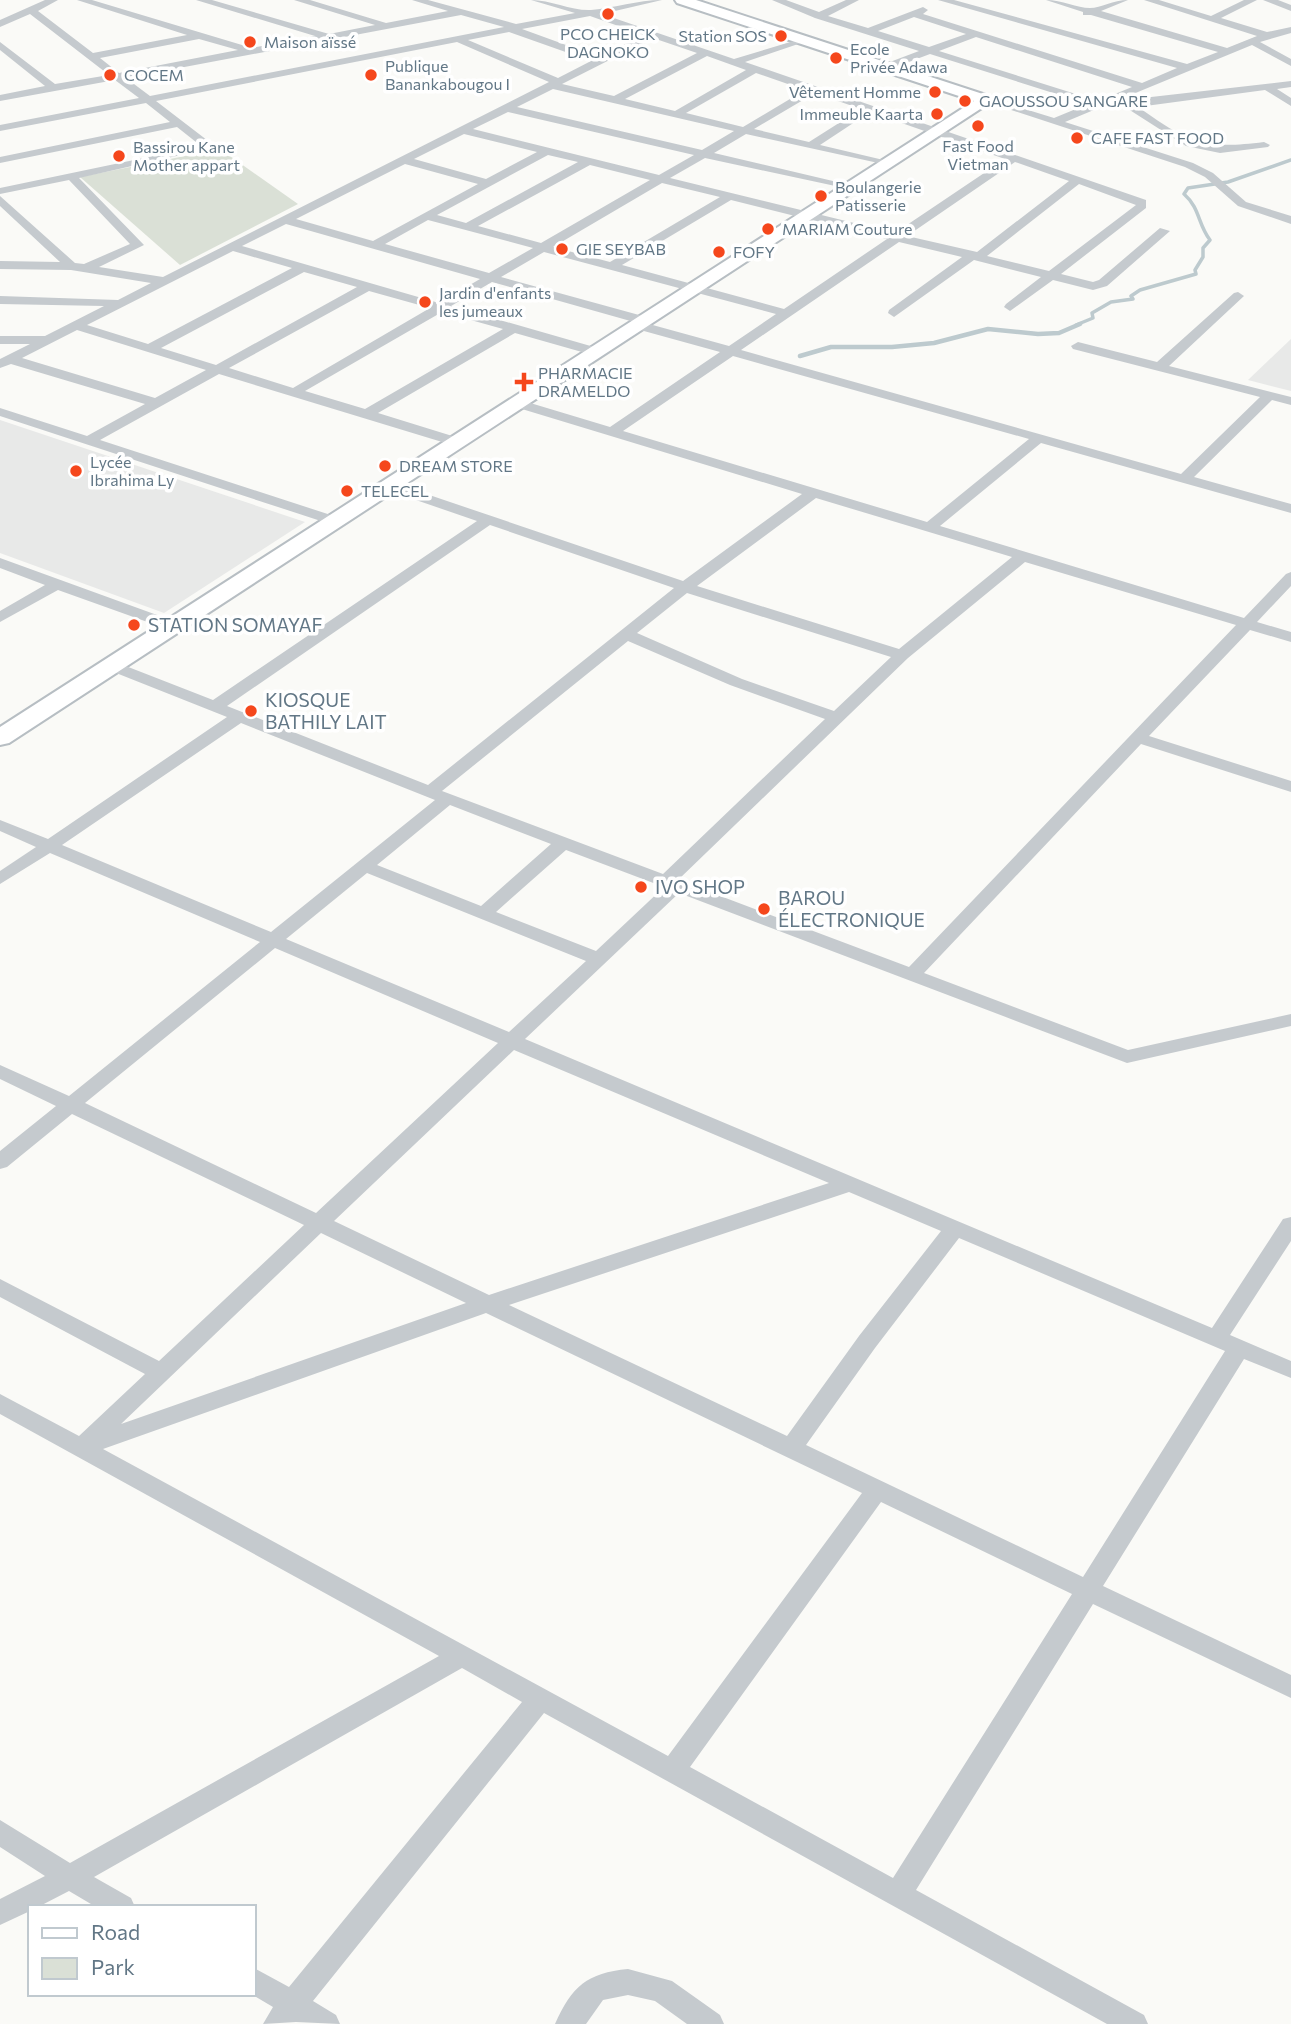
<svg xmlns="http://www.w3.org/2000/svg" width="1291" height="2024" font-family="Commissioner,sans-serif">
<style>
.built{fill:#e8e9e8}
.green{fill:#dae0d6}
.lines{fill:none;stroke-linecap:round;stroke-linejoin:round}
.stream-far1{stroke:#bdcace;stroke-width:3.5}
.stream{stroke:#bdcace;stroke-width:4.5}
.secondary-casing{stroke:#b7bec3;stroke-width:4}
.street{fill:#c5cace;fill-rule:evenodd}
.secondary{fill:#fff;fill-rule:evenodd}
.poi-dot{fill:#f5471c;stroke:#fff;stroke-width:2.5}
.labels{text-anchor:middle;stroke-width:7;stroke-linejoin:round;paint-order:stroke}
.far-poi-label{font-size:16px;fill:#627786;stroke:#fff;text-anchor:start}
.poi-label{font-size:19px;fill:#627786;stroke:#fff;text-anchor:start}
</style>
<rect width="100%" height="100%" fill="#fafaf7"/>
<!-- built -->
<g class="built">
<polygon points="1291,339 1291,391 1248,380"/>
<polygon points="0,420 305,522 164,613 0,553"/>
</g>
<!-- green -->
<polygon class="green" points="220,149 298,204 180,265 80,177"/>
<g class="lines">
<!-- stream-far1 -->
<path class="stream-far1" d="M1076,325l17,-7 -1,-5 19,-11 22,-3 -2,-3 9,-6 56,-16 -1,-4 8,-13v-9l7,-8c-12,-15 -10,-32 -26,-46l4,-6 40,-6 63,-22"/>
<!-- stream -->
<polyline class="stream" points="800,356 831,347 892,347 934,343 988,329 1038,334 1059,333 1080,324"/>
<!-- secondary casing -->
<g class="secondary-casing">
<polygon id="secondary" points="675,0 696,0 992,97 994,100 9,743 0,745 0,727 974,101 677,3"/>
</g>
<!-- street -->
<g class="street">
<path d="M45,0h13l-20,11 55,42 94,-18 -110,-35h15l160,48 63,-12 -119,-36h16l117,34 46,-9 -81,-25h16l76,23 62,-12 -36,-11h16l88,24 59,-11 -44,-13c20,0 41,11 60,10 24,-2 46,-10 71,-10l-60,14 132,45 73,-22v4l-62,21 401,138v8l-85,66 32,8 6,-2 61,-52 10,3 -63,55 -14,4 -40,-10 -43,31 -6,-4 2,-3 35,-27 -67,-17 -80,57 -6,-4 1,-3 73,-53 -63,-15 -158,108 440,124 79,-77 -187,-48 -2,-3 7,-4 79,20 77,-69 4,-1 6,4 -75,70 122,31v8l-19,-5 -78,77 97,27v9l-250,-70 -101,83 304,92 42,-44 5,-2v14l-34,36 34,10v10l-41,-12 -101,106 142,45v11l-150,-48 -217,229 204,77 163,-36v12l-164,37 -448,-170 -154,146 687,289 71,-109 8,-2v24l-61,94 61,26v17l-47,-19 -141,227 188,89v23l-198,-94 -177,286 228,125 4,9h-41l-563,-311 -231,288 23,14 4,9 -44,-2 -33,2 10,-17 -22,-13h3v-26l35,19 233,-285 -60,-34 -368,209 37,21 4,9h-39l-27,-16 -31,16h-8v4l-30,14v-26l45,-23 -45,-29v-27l70,43 369,-207 -439,-242v-20l79,42 66,-62 -145,-77v-18l159,82 145,-136 -232,-111 -65,53 -7,2v-18l56,-45 -56,-27v-14l69,31 191,-154 -210,-89 -50,31v-13l36,-24 -36,-16v-11l48,19 179,-122 -121,-48 -2,-3 2,-3h12l95,37 264,-179 -93,-32 -2,-3 2,-3h10l289,98 119,-87 -290,-88v-6l5,-1 93,28 110,-75 -87,-24 -1,-3 2,-3 -142,-40 -41,24 150,43 2,3 -7,4 -81,-23 -137,80 84,26v6h-10l-233,-71 -119,66 240,78 2,3 -2,3h-10l-330,-108v-8l87,28 58,-32 -134,-40 -11,4v-9l30,-15h-30v-8h45l59,-30 -104,-2v-8l118,4 33,-17 -80,-13 -71,-1v-8l60,1 -60,-56v-10l75,67 9,1 46,-20 -61,-64 -69,14v-6l201,-42 -24,-19 -177,36v-6l170,-35 -24,-19 -146,28v-6l139,-27 -24,-18 -115,21v-6l45,-9 -45,-36v-8l55,42 54,-9 -79,-61 -30,13v-7zM461,15l43,12 -354,69 -24,-18zM590,16l54,19 -45,22 -77,-28zM509,32l82,29 -33,17 -90,-38zM653,38l44,15 -83,43 -52,-12zM199,39l39,11 -119,23 -19,-15zM457,42l92,40 -386,195 -64,-10 45,-22 -65,-67 137,-31 -60,-46zM707,56l39,14 -71,41 -50,-12zM756,73l49,17 -62,37 -57,-14zM553,89l181,42 -32,19 -185,-43zM815,93l46,16 -52,33 -55,-13zM508,112l186,43 -35,20 -186,-46zM870,112l135,47 -110,74 -225,-55 35,-20 149,32v-4l-140,-33 32,-19 146,32v-4l-72,-17zM464,134l73,18 -51,27 -72,-20zM548,155l30,7 -112,61 -29,-8zM1015,162l54,19 -92,71 -70,-16zM405,164l73,20 -105,57 -77,-22zM590,165l60,15 -109,63 -63,-17zM662,183l58,14 -110,65 -57,-15zM1079,184l57,21 -87,66 -62,-15zM731,200l156,39 -103,70 -162,-44zM428,220l105,28 -44,25 -104,-29zM286,224l194,55 -41,24 -197,-57zM233,251l59,17 -144,76 -61,-19zM544,252l232,62 -47,32 -80,-22 2,-3 -1,-3 -149,-41zM304,272l53,15 -141,78 -55,-17zM369,291l61,17 -137,80 -64,-20zM442,312l61,17 -138,80 -60,-18zM77,330l129,40 -51,28 -133,-40zM733,356l296,83 -102,83 -304,-91zM816,498l196,59 -113,92 -202,-63zM490,525l184,63 -246,197 -201,-79zM1025,562l211,63 -327,342 -231,-87 230,-222zM687,593l204,64 -57,54 -92,-32 -105,-46zM628,641l102,44 95,34 -162,155 -221,-83zM241,723l194,77 -164,132 -209,-87zM450,805l101,39 -70,62 -104,-41zM566,850l98,37 -68,64 -100,-39zM367,873l219,88 -77,71 -223,-93zM275,948l223,95 -182,170 -231,-110zM514,1050l315,133 -340,112 -155,-74zM849,1192l92,39 -82,105 -72,100 -278,-131zM321,1233l145,70 -345,121zM959,1238l266,113 -142,226 -277,-132 69,-97zM486,1313l376,180 -194,263 -565,-307zM881,1502l191,92 -179,284 -203,-111z"/>
<path d="M772,0h14l33,12 27,-12h13l-31,16 40,12 55,-21 5,3 -5,4 219,69 35,-15 -239,-68h16l233,64 31,-12 -127,-37h-8v-3l-37,-12c16,0 31,8 44,8 11,0 23,-8 38,-8l-27,11 126,37 30,-12 -113,-36h15l52,16 33,-16h13l-36,18 46,14 24,-5v6l-31,9 31,17v7l-39,-21 -136,56 175,-20v6l-14,2 14,9v8l-26,-16 -127,17c50,35 64,43 126,35l6,3 -2,2 -48,6 -34,-7 -61,-39h-24l-36,15 128,41 20,10 33,29 45,14v8l-53,-18 -33,-29 -20,-10 -204,-67 5,-3 68,21 34,-14 -158,-50 -40,15h-8v-4l37,-14 -104,-33zM914,17l52,17 -37,13 -51,-16zM976,37l156,50 -34,14 -159,-50z"/>
<polygon points="1263,0 1278,0 1291,5 1291,11"/>
<polygon points="0,558 179,623 181,626 179,629 167,629 58,590 0,622 0,611 45,585 0,568"/>
<path d="M628,1969l44,12 48,34 4,9h-37l-32,-23 -27,-6 -25,5 -17,24h-31c17,-38 32,-51 73,-55z"/>
</g>
<!-- secondary -->
<use href="#secondary" class="secondary"/>
</g>
<!-- markers -->
<g class="poi-dot">
<circle cx="608" cy="14" r="7"/>
<circle cx="781" cy="36" r="7"/>
<circle cx="250" cy="42" r="7"/>
<circle cx="836" cy="58" r="7"/>
<circle cx="110" cy="75" r="7"/>
<circle cx="371" cy="75" r="7"/>
<circle cx="935" cy="92" r="7"/>
<circle cx="965" cy="101" r="7"/>
<circle cx="937" cy="114" r="7"/>
<circle cx="978" cy="126" r="7"/>
<circle cx="1077" cy="138" r="7"/>
<circle cx="119" cy="156" r="7"/>
<circle cx="821" cy="196" r="7"/>
<circle cx="768" cy="229" r="7"/>
<circle cx="562" cy="249" r="7"/>
<circle cx="719" cy="252" r="7"/>
<circle cx="425" cy="302" r="7"/>
<path d="M520.5 371.5h7v7h7v7h-7v7h-7v-7h-7v-7h7z"/>
<circle cx="385" cy="466" r="7"/>
<circle cx="76" cy="471" r="7"/>
<circle cx="347" cy="491" r="7"/>
<circle cx="134" cy="625" r="7"/>
<circle cx="251" cy="711" r="7"/>
<circle cx="641" cy="887" r="7"/>
<circle cx="764" cy="909" r="7"/>
</g>
<g class="labels">
<!-- far-poi labels -->
<g class="far-poi-label">
<text x="608" y="40" text-anchor="middle">PCO CHEICK<tspan x="608" dy="18">DAGNOKO</tspan></text>
<text x="767" y="42" text-anchor="end">Station SOS</text>
<text x="264" y="48">Maison aïssé</text>
<text x="850" y="55">Ecole<tspan x="850" dy="18">Privée Adawa</tspan></text>
<text x="385" y="72">Publique<tspan x="385" dy="18">Banankabougou I</tspan></text>
<text x="124" y="81">COCEM</text>
<text x="921" y="98" text-anchor="end">Vêtement Homme</text>
<text x="979" y="107">GAOUSSOU SANGARE</text>
<text x="923" y="120" text-anchor="end">Immeuble Kaarta</text>
<text x="1091" y="144">CAFE FAST FOOD</text>
<text x="978" y="152" text-anchor="middle">Fast Food<tspan x="978" dy="18">Vietman</tspan></text>
<text x="133" y="153">Bassirou Kane<tspan x="133" dy="18">Mother appart</tspan></text>
<text x="835" y="193">Boulangerie<tspan x="835" dy="18">Patisserie</tspan></text>
<text x="782" y="235">MARIAM Couture</text>
<text x="576" y="255">GIE SEYBAB</text>
<text x="733" y="258">FOFY</text>
<text x="439" y="299">Jardin d'enfants<tspan x="439" dy="18">les jumeaux</tspan></text>
<text x="538" y="379">PHARMACIE<tspan x="538" dy="18">DRAMELDO</tspan></text>
<text x="90" y="468">Lycée<tspan x="90" dy="18">Ibrahima Ly</tspan></text>
<text x="399" y="472">DREAM STORE</text>
<text x="361" y="497">TELECEL</text>
</g>
<!-- poi labels -->
<g class="poi-label">
<text x="148" y="632">STATION SOMAYAF</text>
<text x="265" y="707">KIOSQUE<tspan x="265" dy="22">BATHILY LAIT</tspan></text>
<text x="655" y="894">IVO SHOP</text>
<text x="778" y="905">BAROU<tspan x="778" dy="22">ÉLECTRONIQUE</tspan></text>
</g>
</g>
<!-- legend -->
<rect x="28" y="1905" width="228" height="91" fill="#ffffff" stroke="#c0c9cf" stroke-width="2"/>
<rect x="42" y="1928" width="35" height="10" fill="#ffffff" stroke="#c0c9cf" stroke-width="2"/>
<text x="91" y="1940" font-size="21" fill="#627786">Road</text>
<rect x="42" y="1958" width="35" height="21" fill="#dae0d6" stroke="#c0c9cf" stroke-width="2"/>
<text x="91" y="1975" font-size="21" fill="#627786">Park</text>
</svg>
